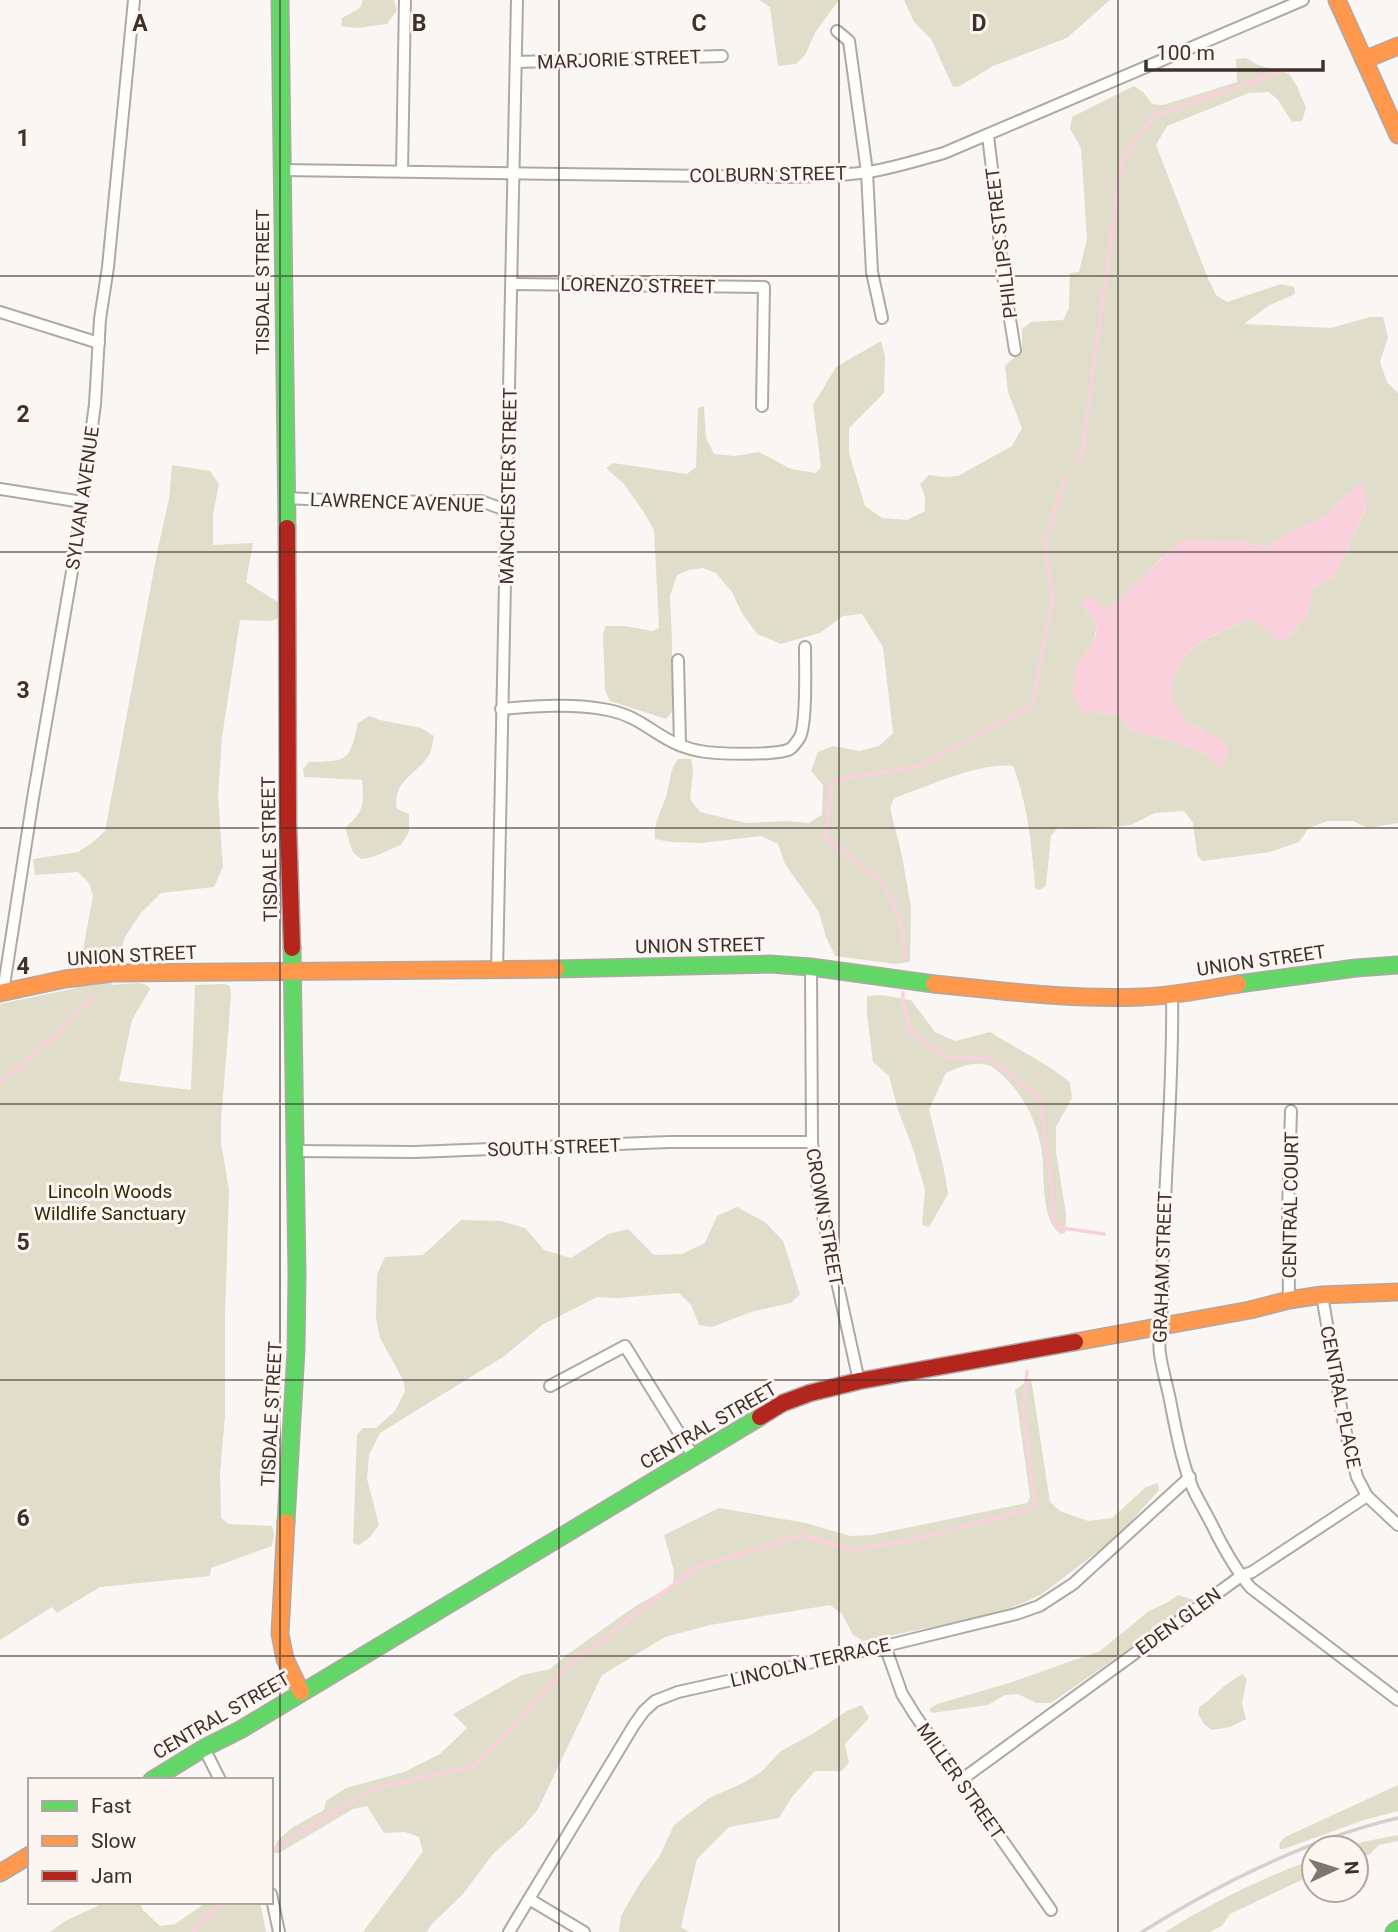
<svg xmlns="http://www.w3.org/2000/svg" width="1398" height="1932" font-family="Roboto,sans-serif">
<style>
.green{fill:#e1ddcb;fill-rule:evenodd}
.water{fill:#f9d0dc}
.lines{fill:none;stroke-linecap:round;stroke-linejoin:round}
.stream{stroke:#f9d0dc;stroke-width:3.5}
.street-casing{stroke:#b0a8a4;stroke-width:14}
.fast-casing{stroke:#b0a8a4;stroke-width:19}
.slow-casing{stroke:#b0a8a4;stroke-width:19}
.jam-casing{stroke:#b0a8a4;stroke-width:19}
.street{stroke:#fefefd;stroke-width:10}
.fast{stroke:#63d668;stroke-width:16}
.slow{stroke:#ff974d;stroke-width:16}
.jam{stroke:#b3261e;stroke-width:16}
.rail{stroke:#d2d1cf;stroke-width:3.5}
.grid{fill:none;stroke:#3e3129;stroke-width:2;stroke-opacity:0.55}
.labels{text-anchor:middle;stroke-width:6;stroke-linejoin:round;paint-order:stroke}
.street-label{font-size:19px;fill:#3e3129;stroke:#fdf5f1}
.park-label{font-size:19px;fill:#2f2a00;stroke:#fdf5f1}
.grid-label{font-size:23px;text-anchor:middle;font-weight:bold;fill:#3e3129;stroke:#fdf5f1;stroke-width:6;stroke-linejoin:round;paint-order:stroke}
</style>
<rect width="100%" height="100%" fill="#faf6f4"/>
<!-- green -->
<g class="green">
<polygon points="363,0 394,0 397,10 387,24 357,28 341,26 342,18 360,8"/>
<polygon points="759,0 839,0 816,31 805,55 796,64 778,66 770,7"/>
<polygon points="904,0 1110,0 1067,38 993,66 960,86 953,87 931,39 914,22"/>
<path d="M1246,58l12,7 31,9 8,12 9,22 -4,13 -10,1 -14,-22 -9,-8 -20,1 -82,33 -11,19 51,131 9,19 11,7 54,-18 13,3 1,7 -27,12 -24,18 87,4 39,-11h13l5,20 -8,25 7,20 11,11v430l-30,5 -15,-7h-25l-19,7 -10,14 -29,10 -67,9 -6,-6 -4,-32 -9,-12 -29,2 -24,12 -49,4 -24,-1 -7,8 -5,50 -7,4 -4,-2c-3,-41 -7,-83 -22,-122 -34,-4 -86,21 -119,32l-4,10 12,48 9,51 -1,55 -14,2 -61,-8 -9,-19 -7,-25 -34,-48 -7,-20 -17,-8 -60,7 -31,-1 -15,-3c-1,-20 6,-25 11,-43 5,-14 2,-23 12,-37h13l2,11 -3,29 10,13 46,11 40,-2 23,2 13,-8 1,-30 -12,-14 7,-19 15,-6 26,5 20,-5 14,-13 -10,-86 -21,-33 -19,2 -23,17 -39,11 -24,-10 -15,-21 -10,-21 -16,-19 -13,-5 -14,2 -12,5 -7,21 2,43v73l-6,7 -56,-18 -5,-11 -2,-55 2,-9h20l27,5 7,-3 -5,-98 -9,-16 -21,-30 -18,-16 7,-5 74,11 9,-7 2,-59 6,-2 2,32 8,16 21,2 24,-4 32,17 25,4 5,-6 -8,-62 23,-38 45,-26 4,15 -1,37 -35,35v25l16,53 17,12 25,2 18,-9v-14l-5,-13 9,-9 16,2 13,-1 54,-30 10,-18 -14,-36 -3,-26 17,-16v-21l9,-7 32,-2 6,-12 1,-35 9,-1 8,-33 -6,-91 -11,-19 2,-12 62,-31 9,6 9,12 11,1 74,-23 -1,-23zM1347,494l20,12 -22,49 -13,24 -19,9 -5,27 -24,27 -34,-23c-27,12 -65,24 -75,56 -3,6 -3,15 -5,22l16,25 18,9 19,38 -17,-15 -36,-14 -38,-9 -13,-16 -38,-4 -5,-46c11,-12 20,-24 21,-41l-12,-15 8,-11 10,13 15,-10 24,-21 19,-22 79,-17 27,6 25,-16 32,-14z"/>
<polygon points="172,465 210,471 219,484 213,515 213,545 253,543 246,582 278,602 280,618 271,621 240,620 222,737 218,796 223,867 214,887 161,893 140,914 125,937 111,985 139,983 147,985 150,989 132,1020 119,1081 191,1090 195,985 224,984 230,986 231,996 221,1121 221,1142 229,1190 225,1315 225,1416 220,1473 221,1518 229,1524 272,1526 274,1534 272,1546 211,1568 210,1576 100,1587 57,1613 52,1607 0,1640 0,1004 76,988 93,896 89,883 78,872 35,875 33,859 78,852 92,843 105,831 158,548 169,499"/>
<path d="M369,716l11,4 41,8 13,8c-1,5 -2,12 -4,17 -10,20 -39,27 -33,56l12,5v18l-8,13c-15,5 -24,13 -40,14l-8,-7 -8,-24c19,-17 19,-23 17,-48l-58,-3 -1,-8 6,-7c40,-1 40,0 49,-39z"/>
<path d="M880,995l31,5 24,32 20,9 35,-9c27,17 55,30 80,50l2,16 -16,29v25l10,62 -1,19 -4,1c-21,-13 -16,-59 -19,-81 -4,-30 -19,-60 -42,-80 -4,-3 -8,-7 -13,-8 -15,-4 -27,2 -41,8l-17,36 15,61 4,24 -19,33 -7,-2 3,-35 -12,-41 -15,-39 -9,-34 -16,-14 -6,-47v-19z"/>
<polygon points="737,1207 765,1222 783,1241 800,1294 791,1303 751,1312 712,1327 699,1325 691,1305 679,1293 617,1298 597,1297 542,1325 503,1357 380,1433 369,1455 367,1479 379,1525 370,1537 359,1545 353,1543 357,1434 363,1428 376,1428 395,1411 405,1391 403,1380 380,1338 376,1318 377,1274 385,1257 423,1255 461,1220 501,1221 525,1228 544,1250 571,1258 608,1234 628,1229 654,1255 682,1254 705,1243 717,1216"/>
<path d="M1031,1378l19,124 10,9 28,10 24,-3 34,-31 12,-4 1,7 -41,46 -76,58 -21,10 -33,12 -125,25 -10,-6 -11,-21 -12,-9 -120,20 -45,12 -63,38 -64,134 -15,18 -30,27 -30,40 -32,31 -4,7h-64c20,-28 41,-53 60,-81l-4,-14 -14,-5 -21,1 -17,-27 -14,3 -74,44h-7l5,-12 16,-14 31,-17 2,-9 20,-13 58,-16 36,-18 27,-26 -14,-14 69,-39 28,-6 18,-15 66,-47 39,-22 1,-14 -10,-36 55,-27 87,15 44,13 22,-1 155,-32 3,-6 -15,-107z"/>
<polygon points="1178,1595 1194,1600 1185,1610 1051,1703 1036,1703 1018,1694 1005,1695 988,1705 932,1713 929,1709 937,1704 1009,1683 1100,1651 1149,1611 1168,1602"/>
<polygon points="1242,1674 1247,1679 1242,1703 1246,1719 1230,1727 1212,1730 1204,1724 1198,1714 1199,1707 1208,1701 1223,1687"/>
<polygon points="862,1705 869,1718 845,1744 849,1763 842,1771 815,1771 792,1797 779,1818 729,1827 697,1859 681,1927 689,1932 619,1932 621,1916 640,1883 659,1857 674,1825 709,1798 741,1784 761,1772 781,1751 814,1733 847,1711"/>
<polygon points="1398,1785 1398,1811 1364,1820 1284,1849 1280,1849 1279,1844 1285,1837"/>
<polygon points="1398,1835 1398,1841 1379,1845 1370,1854 1356,1859 1356,1848 1346,1848 1362,1842"/>
<path d="M1314,1859v15l-84,40 -8,12 -12,6h-45c46,-29 97,-54 149,-73z"/>
<polygon points="106,1902 139,1902 143,1910 160,1926 175,1924 207,1902 260,1902 266,1932 50,1932 65,1921"/>
</g>
<!-- water -->
<path class="water" d="M1362,483l5,22 -22,50 -13,24 -19,9 -5,27 -25,28 -33,-24c-28,12 -65,24 -75,56 -3,7 -3,15 -4,22l15,25 37,19 5,8 -5,21 -17,-16 -36,-14 -38,-9 -13,-16 -38,-4 -9,-16 4,-30 10,-12 10,-18 1,-11 -12,-15 -4,-8 12,-3 11,12c30,-19 51,-47 77,-70l59,1 27,6 25,-16 32,-14 23,-23z"/>
<g class="lines">
<!-- stream -->
<g class="stream">
<polyline points="1077,464 1081,460 1122,159 1154,116 1284,71"/>
<polyline points="906,958 900,917 880,880 825,838 832,781 920,766 1032,706 1052,601 1045,541 1066,476"/>
<polyline points="903,993 903,1003 910,1031 946,1057 989,1058 1040,1099 1056,1227 1104,1234"/>
<polyline points="0,1083 52,1039 93,996"/>
<polyline points="272,1853 275,1849 372,1789 475,1766 570,1665 695,1568 802,1535 852,1550 912,1540 1035,1508 1023,1410 1027,1371"/>
<polyline points="192,1932 224,1902"/>
</g>
<!-- street casing -->
<g class="street-casing">
<g id="street">
<polyline points="837,31 849,41 867,172 872,272 882,318"/>
<polyline points="517,62 722,56"/>
<polyline points="988,136 996,201 1002,270 1015,350"/>
<path d="M283,170l501,7c28,-1 56,-1 84,-5 26,-4 51,-12 76,-19l359,-153"/>
<polyline points="402,171 405,0"/>
<polyline points="512,284 764,287 762,406"/>
<polyline points="0,312 99,343"/>
<polyline points="0,489 82,502"/>
<polyline points="286,498 368,502 481,501 508,511"/>
<polyline points="678,660 680,745"/>
<path d="M501,709c35,-3 72,-6 107,1 31,6 45,24 71,35 6,2 14,5 21,6 15,3 77,5 90,-2 3,-2 8,-9 10,-12 7,-15 5,-71 5,-90"/>
<polyline points="811,967 812,1142 818,1190 826,1232 859,1381"/>
<polyline points="497,971 517,0"/>
<polyline points="3,992 33,798 74,560 82,502 95,404 100,319 108,267 134,0"/>
<path d="M1172,994c2,99 -10,198 -9,297 0,21 -6,41 -3,63 2,14 6,28 9,41 6,30 14,77 28,102 7,13 14,25 20,38 10,19 20,37 34,53l147,112"/>
<polyline points="296,1151 415,1152 669,1142 812,1142"/>
<polyline points="1322,1295 1344,1425 1357,1477 1367,1496"/>
<polyline points="1289,1300 1288,1210 1291,1111"/>
<polyline points="550,1386 625,1346 694,1457"/>
<polyline points="885,1646 902,1694 915,1715 1051,1910"/>
<polyline points="204,1748 220,1780"/>
<polyline points="961,1780 1241,1576 1252,1572 1367,1496 1398,1525"/>
<polyline points="271,1894 279,1932"/>
<polyline points="529,1899 584,1932"/>
<polyline points="509,1932 634,1725 644,1711 655,1701 678,1692 885,1646 1016,1614 1039,1606 1073,1584 1190,1477"/>
</g>
</g>
<!-- fast casing -->
<g class="fast-casing">
<g id="fast">
<polyline points="280,0 287,528"/>
<polyline points="556,969 770,964 811,967 934,984"/>
<polyline points="1238,984 1356,968 1398,965"/>
<polyline points="286,1522 296,1350 297,1275 292,948"/>
<polyline points="152,1780 204,1748 240,1730 760,1417"/>
<polyline points="1394,1932 1398,1929"/>
</g>
</g>
<!-- slow casing -->
<g class="slow-casing">
<g id="slow">
<polyline points="1337,0 1398,135"/>
<polyline points="1364,60 1398,46"/>
<path d="M934,984c69,7 138,16 208,13 32,-1 64,-8 96,-13"/>
<polyline points="0,993 65,979 112,973 556,969"/>
<polyline points="1075,1342 1250,1310 1289,1300 1322,1295 1398,1292"/>
<polyline points="286,1522 280,1634 285,1659 301,1692"/>
<polyline points="0,1873 30,1855"/>
</g>
</g>
<!-- jam casing -->
<g class="jam-casing">
<g id="jam">
<polyline points="287,528 288,823 292,948"/>
<polyline points="760,1417 783,1403 810,1393 859,1381 1075,1342"/>
</g>
</g>
<!-- street -->
<use href="#street" class="street"/>
<!-- fast -->
<use href="#fast" class="fast"/>
<!-- slow -->
<use href="#slow" class="slow"/>
<!-- jam -->
<use href="#jam" class="jam"/>
<!-- rail -->
<path class="rail" d="M1142,1932c78,-49 167,-93 256,-114"/>
</g>
<!-- grid -->
<path class="grid" d="M280,0v1932M559,0v1932M839,0v1932M1118,0v1932M0,276h1398M0,552h1398M0,828h1398M0,1104h1398M0,1380h1398M0,1656h1398"/>
<g class="labels">
<!-- street labels -->
<g class="street-label">
<text transform="translate(619 59) rotate(-2)" y="7">MARJORIE STREET</text>
<text transform="translate(768 174) rotate(-1)" y="7">COLBURN STREET</text>
<text transform="translate(1001 243) rotate(-97)" y="7">PHILLIPS STREET</text>
<text transform="translate(262 282) rotate(-90)" y="7">TISDALE STREET</text>
<text transform="translate(638 285) rotate(1)" y="7">LORENZO STREET</text>
<text transform="translate(508 486) rotate(-89)" y="7">MANCHESTER STREET</text>
<text transform="translate(82 498) rotate(-82)" y="7">SYLVAN AVENUE</text>
<text transform="translate(397 502) rotate(2)" y="7">LAWRENCE AVENUE</text>
<text transform="translate(269 849) rotate(-91)" y="7">TISDALE STREET</text>
<text transform="translate(700 945) rotate(-1)" y="7">UNION STREET</text>
<text transform="translate(132 955) rotate(-3)" y="7">UNION STREET</text>
<text transform="translate(1261 960) rotate(-8)" y="7">UNION STREET</text>
<text transform="translate(554 1147) rotate(-2)" y="7">SOUTH STREET</text>
<text transform="translate(1290 1205) rotate(-89)" y="7">CENTRAL COURT</text>
<text transform="translate(825 1217) rotate(80)" y="7">CROWN STREET</text>
<text transform="translate(1162 1267) rotate(-88)" y="7">GRAHAM STREET</text>
<text transform="translate(1341 1397) rotate(79)" y="7">CENTRAL PLACE</text>
<text transform="translate(271 1414) rotate(-87)" y="7">TISDALE STREET</text>
<text transform="translate(708 1425) rotate(-30)" y="7">CENTRAL STREET</text>
<text transform="translate(1178 1621) rotate(-36)" y="7">EDEN GLEN</text>
<text transform="translate(810 1662) rotate(-13)" y="7">LINCOLN TERRACE</text>
<text transform="translate(221 1715) rotate(-30)" y="7">CENTRAL STREET</text>
<text transform="translate(961 1781) rotate(55)" y="7">MILLER STREET</text>
</g>
<!-- park labels -->
<g class="park-label">
<text x="110" y="1198">Lincoln Woods<tspan x="110" dy="22">Wildlife Sanctuary</tspan></text>
</g>
</g>
<g class="grid-label">
<text x="140" y="31">A</text>
<text x="419" y="31">B</text>
<text x="699" y="31">C</text>
<text x="979" y="31">D</text>
<text x="23" y="146">1</text>
<text x="23" y="422">2</text>
<text x="23" y="698">3</text>
<text x="23" y="974">4</text>
<text x="23" y="1250">5</text>
<text x="23" y="1526">6</text>
</g>
<!-- legend -->
<rect x="28" y="1778" width="245" height="126" fill="#fdf5f1" stroke="#b1a7a1" stroke-width="2"/>
<rect x="42" y="1801" width="35" height="10" fill="#63d668" stroke="#b1a7a1" stroke-width="2"/>
<text x="91" y="1813" font-size="21" fill="#3e3129">Fast</text>
<rect x="42" y="1836" width="35" height="10" fill="#ff974d" stroke="#b1a7a1" stroke-width="2"/>
<text x="91" y="1848" font-size="21" fill="#3e3129">Slow</text>
<rect x="42" y="1871" width="35" height="10" fill="#b3261e" stroke="#b1a7a1" stroke-width="2"/>
<text x="91" y="1883" font-size="21" fill="#3e3129">Jam</text>
<!-- north arrow -->
<g transform="translate(1335 1869) rotate(86)"><circle r="33" fill="#fdf5f1" stroke="#b1a7a1" stroke-width="2"/>
<path d="M0-5L12 26L0 18L-12 26Z" fill="#807670"/>
<text y="-10" font-size="19" font-weight="bold" text-anchor="middle" fill="#3e3129">N</text>
</g>
<!-- scale -->
<path d="M1146 60v10h177v-10" fill="none" stroke="#3e3129" stroke-width="3.5"/>
<text x="1156" y="60" font-size="21" fill="#3e3129" stroke="#fdf5f1" stroke-width="5" paint-order="stroke">100 m</text>
</svg>
